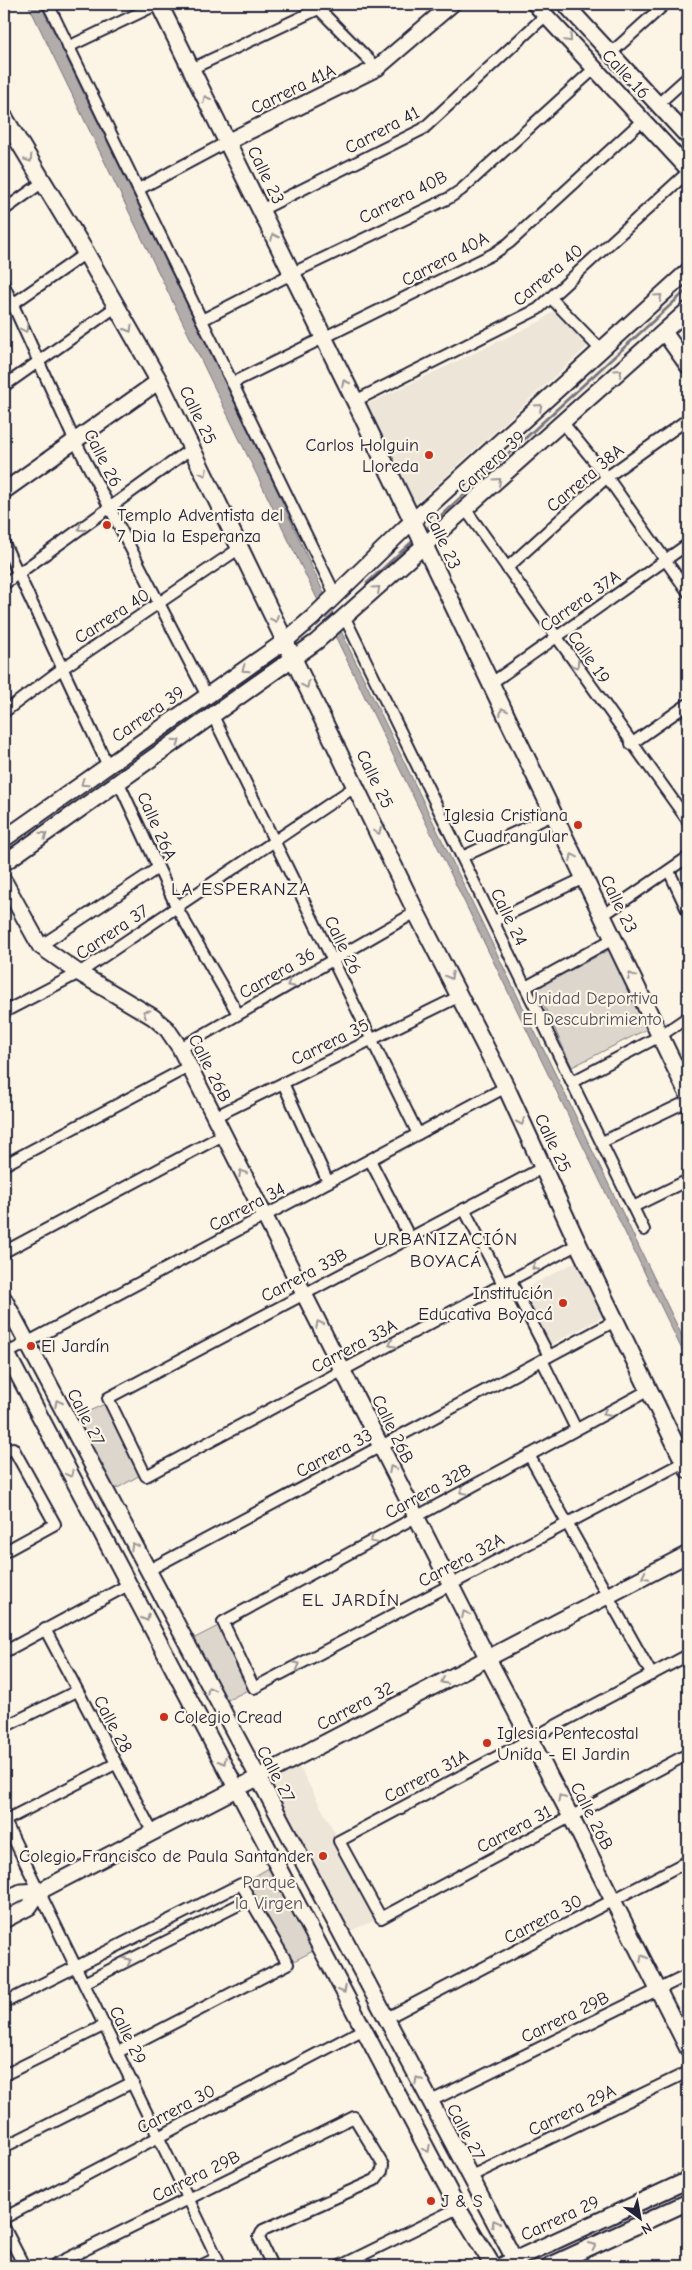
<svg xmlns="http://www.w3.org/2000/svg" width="692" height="2270" font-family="'Comic Neue',sans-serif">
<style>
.built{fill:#ece5d8}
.green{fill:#dcd6cc;stroke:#7f7c84}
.water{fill:#b2adab;stroke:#78757e}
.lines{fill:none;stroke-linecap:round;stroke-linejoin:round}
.stream{stroke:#78757e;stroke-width:3}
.street-casing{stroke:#22223b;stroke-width:14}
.secondary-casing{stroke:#22223b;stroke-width:19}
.primary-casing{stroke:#22223b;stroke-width:20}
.street{stroke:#fcf5e5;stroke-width:10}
.secondary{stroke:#fcf5e5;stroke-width:15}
.primary{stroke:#fcf5e5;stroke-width:16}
.oneway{stroke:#9a9698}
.poi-dot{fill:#c8321e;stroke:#fcf5e5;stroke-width:2}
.labels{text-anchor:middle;stroke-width:4.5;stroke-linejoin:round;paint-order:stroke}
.street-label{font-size:18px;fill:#22223b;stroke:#fcf5e5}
.poi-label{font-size:18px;fill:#22223b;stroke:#fcf5e5;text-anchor:start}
.park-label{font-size:18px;fill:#504f5f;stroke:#fcf5e5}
.neighbourhood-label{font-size:19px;letter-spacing:1px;fill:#22223b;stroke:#fcf5e5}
</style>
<rect width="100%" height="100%" fill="#fcf5e5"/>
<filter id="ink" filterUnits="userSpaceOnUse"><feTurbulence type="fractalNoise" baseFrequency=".02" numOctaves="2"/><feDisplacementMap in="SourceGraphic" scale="10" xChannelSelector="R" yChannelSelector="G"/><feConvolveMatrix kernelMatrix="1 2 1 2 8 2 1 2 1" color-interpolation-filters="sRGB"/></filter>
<g filter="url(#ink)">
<!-- built -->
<g class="built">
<polygon points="558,307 590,344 414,505 366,405 541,321"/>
<polygon points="577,1261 606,1315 548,1346 519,1292"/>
<polygon points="295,1759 381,1918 347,1932 257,1779"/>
</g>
<!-- green -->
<g class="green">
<polygon points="611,949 649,1028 572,1067 536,988"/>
<polygon points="107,1403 142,1474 114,1490 76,1417"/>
<polygon points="222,1624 252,1688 226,1701 193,1639"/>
<polygon points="276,1864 321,1947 288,1964 241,1884"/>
</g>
<!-- water -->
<polygon class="water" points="28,4 40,4 270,475 347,644 688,1348 688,1362"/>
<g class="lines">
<!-- stream -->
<g class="stream">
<polyline points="423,532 688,289"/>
<polyline points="367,583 415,539"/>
</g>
<!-- street casing -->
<g class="street-casing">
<g id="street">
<polyline points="48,4 335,594"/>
<polyline points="314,4 377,68"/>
<polyline points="68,47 158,4"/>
<polyline points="611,53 665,4"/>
<polyline points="191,69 329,4"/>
<polyline points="658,104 688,77"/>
<polyline points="4,140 13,134"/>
<polyline points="139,189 227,142"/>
<polyline points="4,210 43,182"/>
<polyline points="261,210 423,129 546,15"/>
<polyline points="4,285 70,431 207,696"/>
<polyline points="551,298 601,350"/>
<polyline points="4,310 86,253"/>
<polyline points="202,320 299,270 449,198 461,190 595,68"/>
<polyline points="232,383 493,254 509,243 643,120"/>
<polyline points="4,386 117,306"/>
<polyline points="355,401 538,309 688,172"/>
<polyline points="563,423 607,477 688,592"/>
<polyline points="466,510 688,821"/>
<polyline points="4,543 108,766"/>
<polyline points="507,568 607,477 688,419"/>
<polyline points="4,584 192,448"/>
<polyline points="345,618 644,1230"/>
<polyline points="490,684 688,544"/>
<polyline points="4,712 63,668 240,548"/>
<polyline points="213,716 418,1134"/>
<polyline points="631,744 688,704"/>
<polyline points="119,783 177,908 238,1014"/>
<polyline points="462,857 553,815"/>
<polyline points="669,871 688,912"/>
<polyline points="602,916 688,857"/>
<polyline points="494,921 584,878"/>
<polyline points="40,946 158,868"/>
<polyline points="526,987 613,939"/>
<polyline points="4,1012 79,973 356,786"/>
<polyline points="180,1048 416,912"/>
<polyline points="572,1082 660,1036 688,1017"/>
<polyline points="283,1083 328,1182"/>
<polyline points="214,1117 460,996"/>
<polyline points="602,1142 688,1101"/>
<polyline points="370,1160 410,1238"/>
<polyline points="4,1165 188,1067"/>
<polyline points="542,1168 108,1398 146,1476 578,1244"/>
<polyline points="633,1207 688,1180"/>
<polyline points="464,1209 503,1284"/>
<polyline points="4,1252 223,1135"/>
<polyline points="510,1280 549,1356"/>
<polyline points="4,1355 506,1087"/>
<polyline points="542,1360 576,1429"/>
<polyline points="649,1390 223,1622 254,1688 684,1462"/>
<polyline points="4,1453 13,1448 55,1524 4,1552"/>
<polyline points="529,1455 652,1675"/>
<polyline points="147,1571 615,1321"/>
<polyline points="45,1629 153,1833"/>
<polyline points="4,1652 128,1585"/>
<polyline points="688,1655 339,1841 381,1918 688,1754"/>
<polyline points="4,1727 77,1691"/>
<polyline points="4,1819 221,2266"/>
<polyline points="4,1821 115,1764"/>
<polyline points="84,1983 250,1899"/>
<polyline points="4,2003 241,1884 288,1964 118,2052"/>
<polyline points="385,2019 688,1861"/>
<polyline points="4,2075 105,2025"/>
<polyline points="429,2102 688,1975"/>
<polyline points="4,2147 133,2082"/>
<polyline points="469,2177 688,2072"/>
<polyline points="4,2218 364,2029"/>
<polyline points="4,2227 24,2266"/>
<polyline points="52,2266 354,2117 383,2165 382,2171 375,2180 263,2230 259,2238 272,2266"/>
<polyline points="200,2266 217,2258"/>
<polyline points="340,2266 458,2208"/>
</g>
</g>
<!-- secondary casing -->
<g class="secondary-casing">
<g id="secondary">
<polyline points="535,4 688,169"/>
<polyline points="565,4 688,137"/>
<polyline points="227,142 377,68 452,4"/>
<polyline points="664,332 688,366"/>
<polyline points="4,491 159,381"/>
<polyline points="4,839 285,641 312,618 405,528 688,271"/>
<polyline points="4,863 316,642 688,310"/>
<polyline points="4,881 40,946 79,973 153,1017 167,1029 180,1048 484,1651 571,1817 688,2049"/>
<polyline points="4,1299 518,2266"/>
<polyline points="4,1348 458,2208 493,2266"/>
<polyline points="4,1901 21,1892 40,1891 688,1554"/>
<polyline points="4,1920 29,1907 40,1891"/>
<polyline points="501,2266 688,2180"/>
<polyline points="549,2266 688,2202"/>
</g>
</g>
<!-- primary casing -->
<g class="primary-casing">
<g id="primary">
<polyline points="159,4 355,401 688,1094"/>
<polyline points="4,117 86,253 159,381 416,912 506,1087 578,1244 688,1470"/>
</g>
</g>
<!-- street -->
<use href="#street" class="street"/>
<!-- secondary -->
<use href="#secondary" class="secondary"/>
<!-- primary -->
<use href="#primary" class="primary"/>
</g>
<!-- one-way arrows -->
<defs><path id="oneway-chevron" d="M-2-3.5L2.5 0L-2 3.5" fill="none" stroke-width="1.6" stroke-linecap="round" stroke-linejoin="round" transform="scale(1.25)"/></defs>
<g class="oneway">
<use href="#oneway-chevron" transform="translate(569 39) rotate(47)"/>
<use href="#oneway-chevron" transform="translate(206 99) rotate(-117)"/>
<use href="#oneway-chevron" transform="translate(29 159) rotate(58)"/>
<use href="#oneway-chevron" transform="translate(274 237) rotate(-115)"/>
<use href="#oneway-chevron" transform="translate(659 297) rotate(-42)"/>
<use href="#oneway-chevron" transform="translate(25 329) rotate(65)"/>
<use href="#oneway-chevron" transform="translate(129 329) rotate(60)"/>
<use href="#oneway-chevron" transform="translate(619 372) rotate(-42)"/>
<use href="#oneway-chevron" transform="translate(345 383) rotate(-117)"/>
<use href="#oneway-chevron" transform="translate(539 407) rotate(-42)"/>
<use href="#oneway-chevron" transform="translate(204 473) rotate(64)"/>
<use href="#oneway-chevron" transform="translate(498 481) rotate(-42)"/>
<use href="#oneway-chevron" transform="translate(81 528) rotate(144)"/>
<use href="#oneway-chevron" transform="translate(377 589) rotate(-42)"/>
<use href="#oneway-chevron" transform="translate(275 619) rotate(64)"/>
<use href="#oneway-chevron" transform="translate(576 665) rotate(55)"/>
<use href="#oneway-chevron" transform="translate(245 669) rotate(145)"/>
<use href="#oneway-chevron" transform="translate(306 685) rotate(64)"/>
<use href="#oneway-chevron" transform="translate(503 711) rotate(-116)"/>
<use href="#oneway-chevron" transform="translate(177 742) rotate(-35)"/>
<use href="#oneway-chevron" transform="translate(84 783) rotate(145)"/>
<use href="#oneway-chevron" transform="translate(378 831) rotate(65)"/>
<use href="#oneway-chevron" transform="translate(44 835) rotate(-35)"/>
<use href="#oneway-chevron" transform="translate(573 857) rotate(-116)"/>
<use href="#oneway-chevron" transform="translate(450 976) rotate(62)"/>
<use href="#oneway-chevron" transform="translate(631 976) rotate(-116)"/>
<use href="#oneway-chevron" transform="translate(290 984) rotate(150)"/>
<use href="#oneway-chevron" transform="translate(146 1013) rotate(-148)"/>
<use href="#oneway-chevron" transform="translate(521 1122) rotate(66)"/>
<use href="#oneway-chevron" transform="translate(242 1173) rotate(-117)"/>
<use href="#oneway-chevron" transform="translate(535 1267) rotate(152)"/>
<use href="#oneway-chevron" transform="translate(319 1324) rotate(-117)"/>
<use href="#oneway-chevron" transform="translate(392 1344) rotate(152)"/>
<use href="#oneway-chevron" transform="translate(58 1403) rotate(-117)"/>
<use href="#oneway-chevron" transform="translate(606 1413) rotate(152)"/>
<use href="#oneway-chevron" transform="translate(392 1469) rotate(-117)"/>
<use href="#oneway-chevron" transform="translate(70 1474) rotate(62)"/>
<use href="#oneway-chevron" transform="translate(463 1491) rotate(152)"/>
<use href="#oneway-chevron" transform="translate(373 1540) rotate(151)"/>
<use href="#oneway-chevron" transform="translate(134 1546) rotate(-118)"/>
<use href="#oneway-chevron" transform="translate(645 1576) rotate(153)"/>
<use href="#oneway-chevron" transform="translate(465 1614) rotate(-116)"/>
<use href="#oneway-chevron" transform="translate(146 1618) rotate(62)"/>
<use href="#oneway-chevron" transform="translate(297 1665) rotate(-28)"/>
<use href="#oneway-chevron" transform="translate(444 1681) rotate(152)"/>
<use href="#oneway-chevron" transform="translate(210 1690) rotate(-118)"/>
<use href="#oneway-chevron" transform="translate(223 1761) rotate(62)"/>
<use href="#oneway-chevron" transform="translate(561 1798) rotate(-118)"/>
<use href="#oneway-chevron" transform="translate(643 1958) rotate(-117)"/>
<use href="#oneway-chevron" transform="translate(128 1961) rotate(-27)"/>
<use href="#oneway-chevron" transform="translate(343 1990) rotate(62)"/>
<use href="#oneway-chevron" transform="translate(418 2080) rotate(-118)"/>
<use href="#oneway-chevron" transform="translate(427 2149) rotate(62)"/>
<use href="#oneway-chevron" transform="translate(495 2223) rotate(-119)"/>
<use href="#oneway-chevron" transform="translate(593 2246) rotate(-25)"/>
</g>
</g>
<!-- markers -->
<g class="poi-dot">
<circle cx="429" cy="455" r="5"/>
<circle cx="107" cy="525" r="5"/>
<circle cx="578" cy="825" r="5"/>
<circle cx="563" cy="1303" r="5"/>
<circle cx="31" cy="1346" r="5"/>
<circle cx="164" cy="1717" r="5"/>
<circle cx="487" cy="1743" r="5"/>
<circle cx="323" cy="1856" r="5"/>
<circle cx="431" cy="2201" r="5"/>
</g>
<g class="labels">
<!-- street labels -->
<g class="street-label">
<text transform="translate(626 74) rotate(47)" y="6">Calle 16</text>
<text transform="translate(293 89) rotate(-26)" y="6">Carrera 41A</text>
<text transform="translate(382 130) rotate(-28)" y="6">Carrera 41</text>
<text transform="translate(266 175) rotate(64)" y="6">Calle 23</text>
<text transform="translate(403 197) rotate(-27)" y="6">Carrera 40B</text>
<text transform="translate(445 259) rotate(-28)" y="6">Carrera 40A</text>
<text transform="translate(548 275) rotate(-40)" y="6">Carrera 40</text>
<text transform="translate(198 415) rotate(64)" y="6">Calle 25</text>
<text transform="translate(103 458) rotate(63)" y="6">Calle 26</text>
<text transform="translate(491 462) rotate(-42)" y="6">Carrera 39</text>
<text transform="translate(585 478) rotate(-40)" y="6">Carrera 38A</text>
<text transform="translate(443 540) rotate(65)" y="6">Calle 23</text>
<text transform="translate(580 601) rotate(-35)" y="6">Carrera 37A</text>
<text transform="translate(112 616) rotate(-33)" y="6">Carrera 40</text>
<text transform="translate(589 657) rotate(55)" y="6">Calle 19</text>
<text transform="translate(148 714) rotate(-35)" y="6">Carrera 39</text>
<text transform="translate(375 779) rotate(64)" y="6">Calle 25</text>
<text transform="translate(157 826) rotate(66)" y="6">Calle 26A</text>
<text transform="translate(619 904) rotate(64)" y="6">Calle 23</text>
<text transform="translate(509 917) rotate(64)" y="6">Calle 24</text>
<text transform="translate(112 932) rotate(-34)" y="6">Carrera 37</text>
<text transform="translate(343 945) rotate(64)" y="6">Calle 26</text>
<text transform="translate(277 973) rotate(-30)" y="6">Carrera 36</text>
<text transform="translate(330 1042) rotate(-26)" y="6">Carrera 35</text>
<text transform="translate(210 1068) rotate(63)" y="6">Calle 26B</text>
<text transform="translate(553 1143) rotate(65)" y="6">Calle 25</text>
<text transform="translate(247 1207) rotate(-28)" y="6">Carrera 34</text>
<text transform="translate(304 1275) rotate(-28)" y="6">Carrera 33B</text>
<text transform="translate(354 1346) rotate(-28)" y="6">Carrera 33A</text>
<text transform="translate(86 1417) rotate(63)" y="6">Calle 27</text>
<text transform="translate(393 1429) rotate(64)" y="6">Calle 26B</text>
<text transform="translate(334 1453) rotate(-28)" y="6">Carrera 33</text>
<text transform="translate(428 1491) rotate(-29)" y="6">Carrera 32B</text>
<text transform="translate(461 1560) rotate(-28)" y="6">Carrera 32A</text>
<text transform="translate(355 1706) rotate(-28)" y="6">Carrera 32</text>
<text transform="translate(113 1724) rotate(62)" y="6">Calle 28</text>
<text transform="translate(276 1774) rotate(62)" y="6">Calle 27</text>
<text transform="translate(426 1776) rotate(-28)" y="6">Carrera 31A</text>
<text transform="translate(592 1816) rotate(63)" y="6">Calle 26B</text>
<text transform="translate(514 1829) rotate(-28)" y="6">Carrera 31</text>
<text transform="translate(543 1919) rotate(-28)" y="6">Carrera 30</text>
<text transform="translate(565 2017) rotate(-26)" y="6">Carrera 29B</text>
<text transform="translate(128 2035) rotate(64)" y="6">Calle 29</text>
<text transform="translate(176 2109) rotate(-28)" y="6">Carrera 30</text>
<text transform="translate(572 2110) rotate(-26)" y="6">Carrera 29A</text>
<text transform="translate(466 2132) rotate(62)" y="6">Calle 27</text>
<text transform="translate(196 2176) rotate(-26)" y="6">Carrera 29B</text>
<text transform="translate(560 2218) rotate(-25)" y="6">Carrera 29</text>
</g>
<!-- poi labels -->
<g class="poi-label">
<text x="419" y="451" text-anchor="end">Carlos Holguin<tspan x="419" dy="21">Lloreda</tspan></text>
<text x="117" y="521">Templo Adventista del<tspan x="117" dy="21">7 Dia la Esperanza</tspan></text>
<text x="568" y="821" text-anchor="end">Iglesia Cristiana<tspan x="568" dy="21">Cuadrangular</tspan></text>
<text x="553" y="1299" text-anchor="end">Institución<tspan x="553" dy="21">Educativa Boyacá</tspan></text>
<text x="41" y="1352">El Jardín</text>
<text x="174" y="1723">Colegio Cread</text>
<text x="497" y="1739">Iglesia Pentecostal<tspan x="497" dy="21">Unida - El Jardin</tspan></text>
<text x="313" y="1862" text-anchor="end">Colegio Francisco de Paula Santander</text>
<text x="441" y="2207">J &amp; S</text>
</g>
<!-- park labels -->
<g class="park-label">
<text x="592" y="1004">Unidad Deportiva<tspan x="592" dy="21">El Descubrimiento</tspan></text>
<text x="269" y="1888">Parque<tspan x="269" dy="21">la Virgen</tspan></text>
</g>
<!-- neighbourhood labels -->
<g class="neighbourhood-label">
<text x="241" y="895">LA ESPERANZA</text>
<text x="446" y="1245">URBANIZACIÓN<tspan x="446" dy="22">BOYACÁ</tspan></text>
<text x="351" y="1606">EL JARDÍN</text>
</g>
</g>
<!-- margin -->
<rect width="692" height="2270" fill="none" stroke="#fcf5e5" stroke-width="20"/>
<rect x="10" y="10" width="672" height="2250" fill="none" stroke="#22223b" stroke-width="2" filter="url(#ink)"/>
<!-- north arrow -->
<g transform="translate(640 2218) rotate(148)" stroke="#fcf5e5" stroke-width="4" paint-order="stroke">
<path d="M0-4L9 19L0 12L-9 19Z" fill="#22223b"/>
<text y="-8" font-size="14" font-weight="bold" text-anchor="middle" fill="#22223b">N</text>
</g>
</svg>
